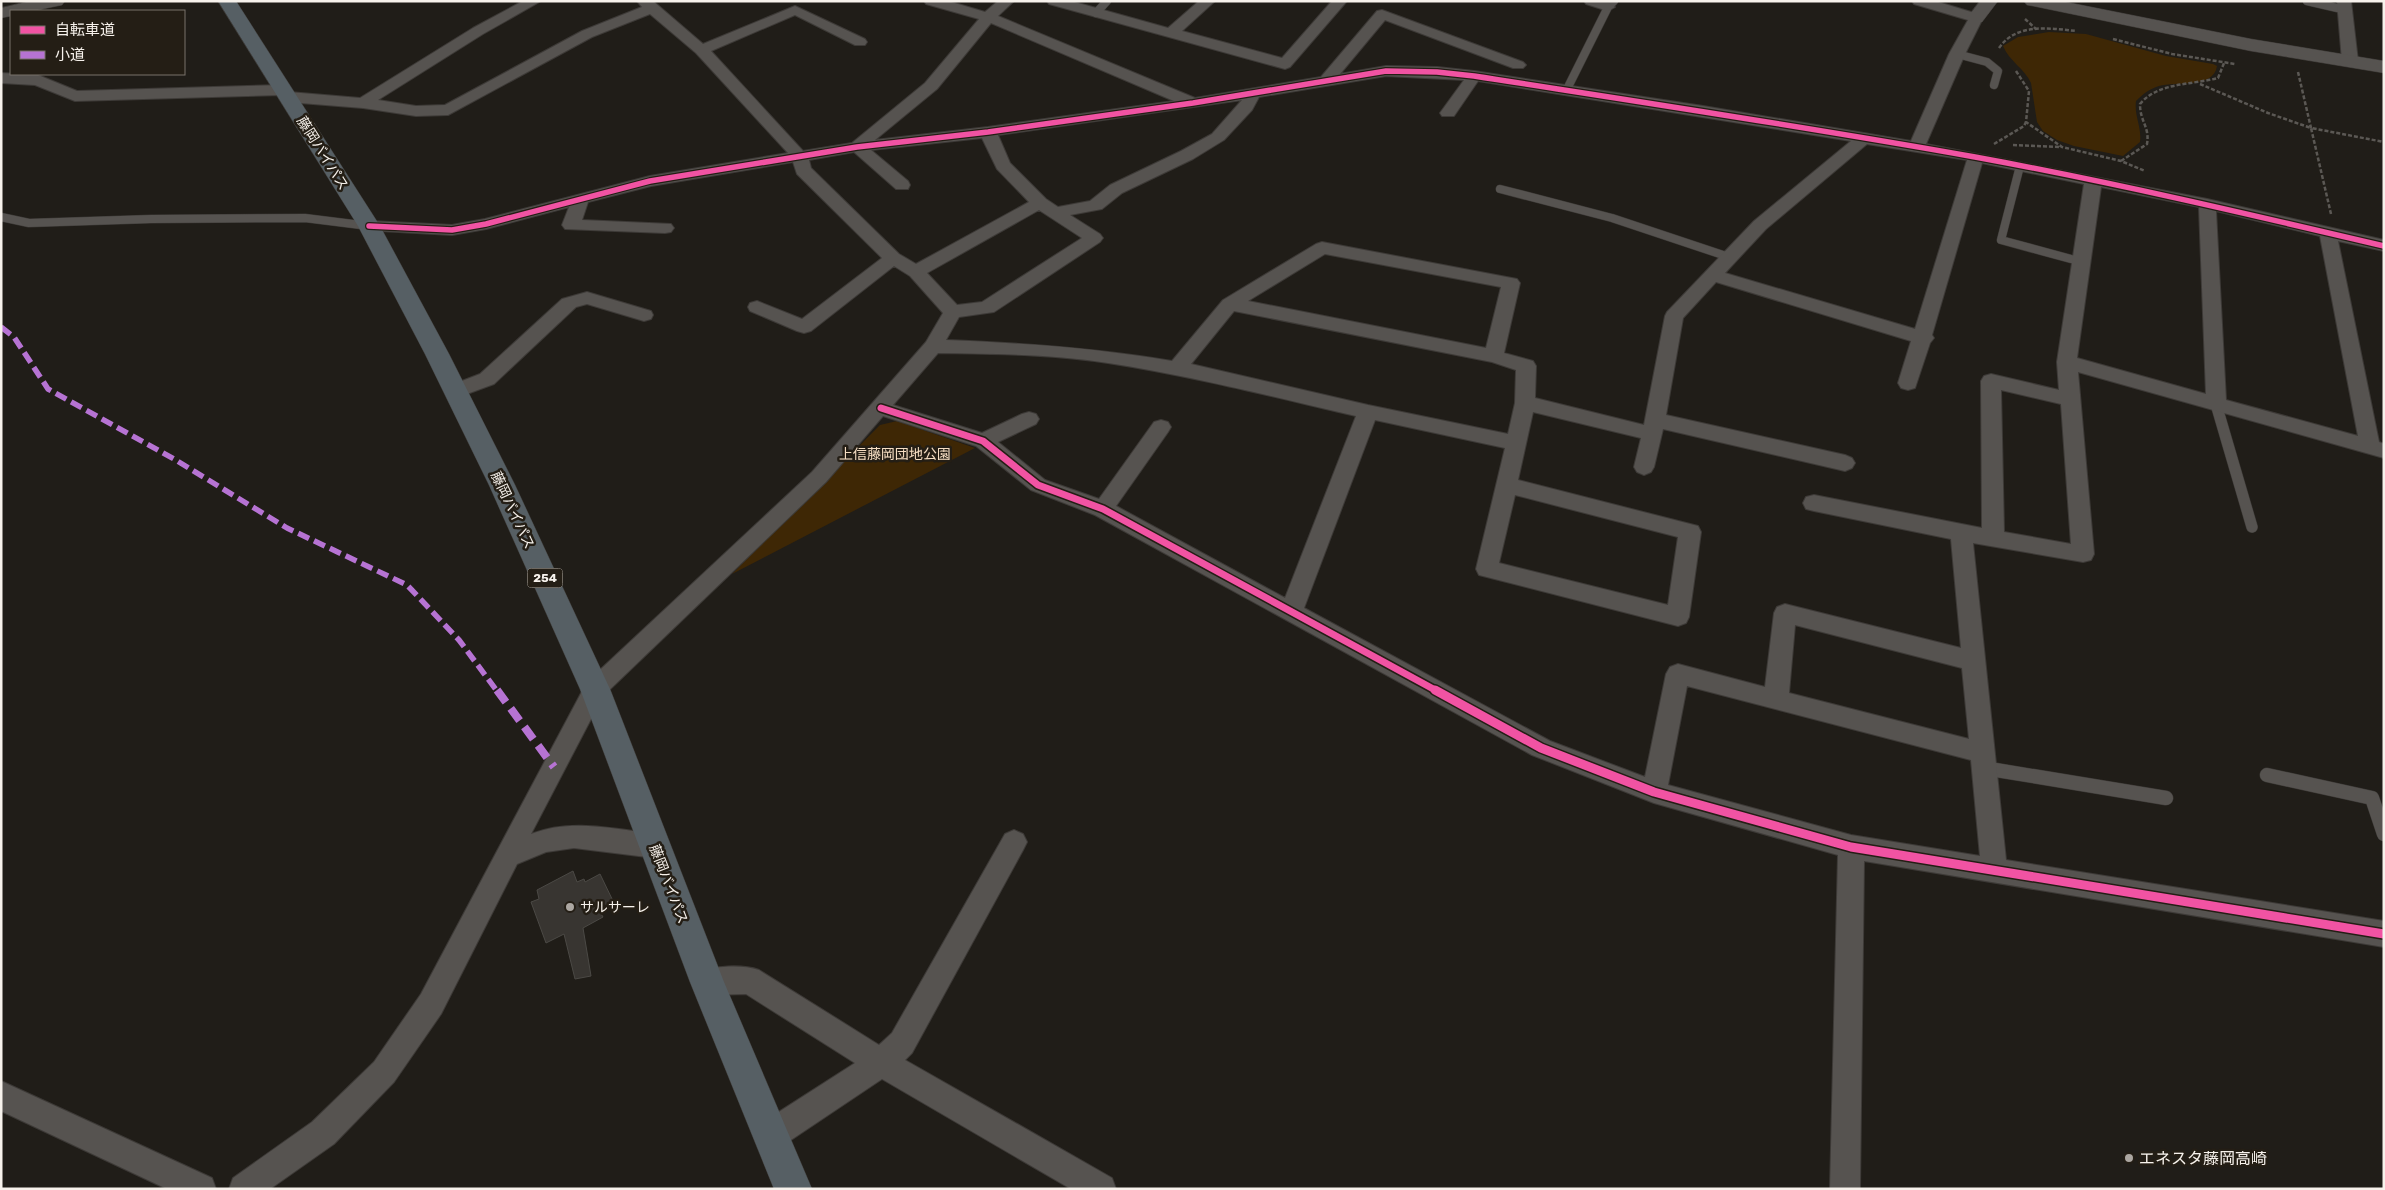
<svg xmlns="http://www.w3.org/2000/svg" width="2385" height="1190" font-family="Rubik,'Noto Sans JP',sans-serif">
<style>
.green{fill:#3e2705}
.building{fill:#383531;stroke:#4b4945}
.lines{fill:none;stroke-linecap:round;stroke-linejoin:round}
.lane-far2-casing{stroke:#3d3a37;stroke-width:9}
.lane-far1-casing{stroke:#3d3a37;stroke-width:12}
.lane-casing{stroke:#3d3a37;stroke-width:15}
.street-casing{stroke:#3d3a37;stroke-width:2}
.secondary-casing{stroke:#3d3a37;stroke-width:1}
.highway-casing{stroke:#3d3a37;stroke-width:1}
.path{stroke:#5b5854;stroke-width:2.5;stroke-dasharray:4 2;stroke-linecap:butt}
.lane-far2{stroke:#565350;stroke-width:8}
.lane-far1{stroke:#565350;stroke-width:11}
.lane{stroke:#565350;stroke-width:14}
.street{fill:#565350;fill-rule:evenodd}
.secondary{fill:#565350;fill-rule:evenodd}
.highway{fill:#565f64;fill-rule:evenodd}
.quiet-far1{stroke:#b673d3;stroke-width:5.5;stroke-dasharray:12 5.5;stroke-linecap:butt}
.quiet{stroke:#b673d3;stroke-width:8;stroke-dasharray:15 8;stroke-linecap:butt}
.cycleway-far2-casing{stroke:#241e15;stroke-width:8}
.cycleway-far1-casing{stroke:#241e15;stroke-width:10}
.cycleway-casing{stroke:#241e15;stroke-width:12}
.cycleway-far2{stroke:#f153a3;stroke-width:5.5}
.cycleway-far1{stroke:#f153a3;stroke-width:7}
.cycleway{stroke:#f153a3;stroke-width:9}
.poi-dot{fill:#aca7a2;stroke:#241e15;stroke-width:2}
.labels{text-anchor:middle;stroke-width:5;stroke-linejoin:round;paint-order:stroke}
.shield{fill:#241e15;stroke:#b8b2ac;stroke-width:1}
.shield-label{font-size:12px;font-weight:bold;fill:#f7f2ec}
.street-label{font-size:14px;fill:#f7f2ec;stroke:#241e15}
.park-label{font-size:14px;fill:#f6dec3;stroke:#241e15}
.poi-label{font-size:14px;fill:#f7f2ec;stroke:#241e15;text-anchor:start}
.near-poi-label{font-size:16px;fill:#f7f2ec;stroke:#241e15;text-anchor:start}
</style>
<rect width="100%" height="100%" fill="#201d18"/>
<!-- green -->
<g class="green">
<path d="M2049,32l37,2 80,22 47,8 4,2c-3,23 -42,15 -58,20 -10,3 -16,8 -23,15 -2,15 6,26 4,41l-17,14 -49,-10 -17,-6 -14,-9 -6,-9 -6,-39c-6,-14 -22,-22 -28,-37l15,-9z"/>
<polygon points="897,421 975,448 732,574 880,425"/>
</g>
<!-- building -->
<polygon class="building" points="573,871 577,882 584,879 585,882 600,874 614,903 600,912 603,917 583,928 591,976 575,979 564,934 546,943 531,902 539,899 537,890"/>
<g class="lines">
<!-- lane-far2 casing -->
<g class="lane-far2-casing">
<g id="lane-far2">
<polyline points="2307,1 2346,10"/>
<polyline points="1096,13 1107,1"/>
<polyline points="1957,54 1987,62 1998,71 1994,85"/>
<polyline points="1567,89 1608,7 1614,1"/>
<polyline points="2020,166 2001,240 2082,262"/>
<polyline points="1500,189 1612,218 1729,257"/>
<polyline points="1,217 29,223 151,219 305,218 369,226"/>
</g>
</g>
<!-- lane-far1 casing -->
<g class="lane-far1-casing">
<polyline id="lane-far1" points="2216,404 2252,527"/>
</g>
<!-- lane casing -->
<g class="lane-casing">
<g id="lane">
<polyline points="1984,768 2166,798"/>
<polyline points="2267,775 2372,798 2384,834"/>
</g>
</g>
<!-- street casing -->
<g class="street-casing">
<g id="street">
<path d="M523,1h18l-58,33 -105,66 38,6 29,-1 137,-74 60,-24 -5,-6h16l50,43 92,-38 70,33 2,3 -2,3h-10l-60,-30 -84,36 92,100 49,-8 73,-60 54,-64 -53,-15 -2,-3h24l37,11 13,-11h16l-16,15 197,82 126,-21 56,-66 5,-1 141,52 3,3 -3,3h-10l-128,-48 -45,54 46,-8 51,1 37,4 229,35 208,35 38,-87 19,-34 -54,-16 -2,-3h23l46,14 2,3 -18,36 -39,90 281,55 177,41v11l-46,-10 41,201 5,2v14l-306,-86 16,182 -3,6 -8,2 -110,-19 33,317 378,61v26l-520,-86 -4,328h-30l8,-334 -184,-52 -122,-48 -437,-240 -64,-25 -55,-44 -93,-30 -57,66 -223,214 -72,138c40,-16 83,-5 124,0l9,4 4,8 -4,8 -9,4 -81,-10 -28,4 -29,12 -76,150 -47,68 -60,62 -64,45h-41l4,-11 79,-56 62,-60 47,-68 166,-312 225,-210 114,-130 17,-29 -33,-37 -16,-10 -83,65 -7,2 -7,-2 -47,-20 -2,-4 2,-4 7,-2 45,18 80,-61 -85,-84 -4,-12 -142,24 -63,16 -6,18 89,4 3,4 -3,4 -6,1 -100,-4 -3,-4 7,-18 -83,22 -34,6 -89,-5 -3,-4 3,-4 6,-1 83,4 33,-6 165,-43 138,-23 -92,-100 -46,-39 -58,23 -144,78 -32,1 -53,-8 -75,-6 -6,-2 -2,-3 2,-2 -207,6 -40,-16 -34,-2v-10l37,2 39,16 206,-6 6,2 2,3 -2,2 71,6 113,-70zM991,23l183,78 -186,26 -113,13 62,-51zM1386,76l78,4 -24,33 2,3h12l24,-35 373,60 -97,80 -87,91 -2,4 -21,109 -109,-27 1,-32 -3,-5 -29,-8 16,-70 -3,-4 -195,-37 -6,2 -93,56 -51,61c-75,-13 -150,-18 -226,-21l13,-23 35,-5 106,-70 3,-4 -3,-4 -30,-19 32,-6 20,-16 71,-34 31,-19 28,-30 7,-13zM1242,100l-30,34 -31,17 -71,34 -20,16 -32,6 -12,-8 -36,-36 -12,-28zM982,138l15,31 32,33 -113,62 -17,-10 -88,-86 -2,-8 45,-8 42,37h12l2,-4 -2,-4 -37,-31zM1867,144l100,16 -52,169 -190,-56 41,-44zM1982,163l102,21 -27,178 2,28 -68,-16 -7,2 -3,5 1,147 -168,-33 -8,2 -3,6 3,6 8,2 137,28 10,109 -176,-44 -8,3 -3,6 -9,74 -87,-23 -8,3 -4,7 -21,103 -95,-36 -246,-133 71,-188 130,28 -29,121 3,6 199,51 8,-3 3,-6 12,-85 -3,-6 -180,-46 15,-68 108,26 -7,29 3,5 7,3 7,-3 3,-5 9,-38 182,42 7,-3 3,-5 -3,-5 -7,-3 -179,-40 17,-97 33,-36 195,59 -13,42 3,5 7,2 7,-2 15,-45 4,-5 -2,-3zM2101,187l98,20 7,187 -129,-36zM1039,210l43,28 -100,64 -25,3 -30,-32zM2216,211l104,25 38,200 -132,-36zM1325,254l176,33 -15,61 -238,-47zM1234,311l258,51 24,8 -1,33 -7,31 -140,-29 -177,-41zM938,353c56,1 114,1 170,10 84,13 166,34 248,53l-71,182 -169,-92 52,-74 3,-5 -3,-5 -7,-2 -7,2 -55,77 -54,-19 -47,-38 38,-18 3,-5 -3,-5 -7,-2 -7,2 -40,19 -89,-28zM2001,390l60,14 10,140 -67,-12zM1515,495l163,42 -10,68 -169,-42zM1795,625l167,43 7,71 -180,-46zM1687,686l284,74 9,96 -129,-21 -183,-50z"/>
<polygon points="1047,1 1071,1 1168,28 1199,1 1215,1 1182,31 1282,58 1332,1 1347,1 1290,67 1285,69 1049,4"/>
<polygon points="1584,1 1606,1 1615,7 1608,11 1586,4"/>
<polygon points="2337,1 2351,1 2358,61 2355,64 2350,66 2342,61"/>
<polygon points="587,292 651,311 653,315 651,319 644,321 587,304 576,307 494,384 456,398 449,396 446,391 449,386 480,374 562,299"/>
<path d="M1014,830l9,4 4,8 -4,8 -111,203 -7,7 207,118 4,11h-45l-189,-110 -100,67 -11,4 -11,-4 -4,-11 4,-11 95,-61 -109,-69 -39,1 -10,-3 -4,-10 4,-10c17,-6 45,-8 62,-2l120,75 13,-12 113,-199z"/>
<polygon points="1,1081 212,1178 216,1189 167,1189 1,1111"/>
</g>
</g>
<!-- secondary casing -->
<g class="secondary-casing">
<g id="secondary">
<polygon points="30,1 65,1 62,5 33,11 11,11 11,16 1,18 1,8"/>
<polygon points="1980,1 1998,1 1982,22 1970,22 1967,18"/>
<polygon points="2024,1 2061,1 2251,39 2384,61 2384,73 2251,51 2033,6 2027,5"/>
</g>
</g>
<!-- highway casing -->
<g class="highway-casing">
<polygon id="highway" points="218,1 236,1 380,226 449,354 515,485 610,689 724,982 812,1189 774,1189 690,982 580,689 489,485 425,354 358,226"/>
</g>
<!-- path -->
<g class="path">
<polyline points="2025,19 2036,29"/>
<polyline points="2113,39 2172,54 2235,64"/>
<path d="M1999,48c17,-25 50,-20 77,-17"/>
<polyline points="2016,71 2029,91 2026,122 2062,147 2121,161 2145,171"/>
<polyline points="2298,72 2311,128"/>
<polyline points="2200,84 2268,113 2311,128"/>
<polyline points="1994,144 2024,126 2026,122"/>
<polyline points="2013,145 2061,147"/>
<path d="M2121,161l26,-17c3,-17 -7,-22 -7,-40 18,-22 52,-19 78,-26l6,-15"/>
<polyline points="2331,214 2311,128 2384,142"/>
</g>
<!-- lane-far2 -->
<use href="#lane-far2" class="lane-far2"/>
<!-- lane-far1 -->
<use href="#lane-far1" class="lane-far1"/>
<!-- lane -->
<use href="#lane" class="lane"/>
<!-- street -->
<use href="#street" class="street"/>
<!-- secondary -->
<use href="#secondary" class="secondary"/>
<!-- highway -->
<use href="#highway" class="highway"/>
<!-- quiet-far1 -->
<polyline class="quiet-far1" points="1,327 14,337 48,389 174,459 287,528 407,585 459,640 497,691"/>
<!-- quiet -->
<polyline class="quiet" points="497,690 554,767"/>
<!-- cycleway-far2 casing -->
<g class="cycleway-far2-casing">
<path id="cycleway-far2" d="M369,226l83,4 34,-6 164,-43 207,-34 131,-15 205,-29 193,-32 51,1 37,4c167,26 334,51 501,81 137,25 273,57 409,89"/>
</g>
<!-- cycleway-far1 casing -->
<g class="cycleway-far1-casing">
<polyline id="cycleway-far1" points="881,408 983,441 1038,485 1103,509 1437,691"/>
</g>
<!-- cycleway casing -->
<g class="cycleway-casing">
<polyline id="cycleway" points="1435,690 1541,748 1654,792 1851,847 2384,934"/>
</g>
<!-- cycleway-far2 -->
<use href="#cycleway-far2" class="cycleway-far2"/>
<!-- cycleway-far1 -->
<use href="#cycleway-far1" class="cycleway-far1"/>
<!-- cycleway -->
<use href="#cycleway" class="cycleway"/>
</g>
<!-- markers -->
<g class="poi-dot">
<circle cx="570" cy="907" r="5"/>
<circle cx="2129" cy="1158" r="5"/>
</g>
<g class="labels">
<!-- shield labels -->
<rect class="shield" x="527.5" y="568.5" width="35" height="19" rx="4"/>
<g class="shield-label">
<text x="545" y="582">254</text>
</g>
<!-- street labels -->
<g class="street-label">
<text transform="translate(323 153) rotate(58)" y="5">藤岡バイパス</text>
<text transform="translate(513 510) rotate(65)" y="5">藤岡バイパス</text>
<text transform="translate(669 884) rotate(69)" y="5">藤岡バイパス</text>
</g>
<!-- park labels -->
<g class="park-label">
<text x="895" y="459">上信藤岡団地公園</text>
</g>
<!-- poi labels -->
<g class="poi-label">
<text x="580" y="912">サルサーレ</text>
</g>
<!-- near-poi labels -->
<g class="near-poi-label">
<text x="2139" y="1164">エネスタ藤岡高崎</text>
</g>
</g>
<!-- border -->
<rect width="2385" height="1190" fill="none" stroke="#f7f2ec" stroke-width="5"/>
<!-- legend -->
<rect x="10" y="10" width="175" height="65" fill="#241e15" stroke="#78736b"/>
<rect x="20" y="26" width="25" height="8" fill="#f153a3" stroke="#78736b"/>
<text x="55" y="35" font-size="15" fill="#f7f2ec">自転車道</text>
<rect x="20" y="51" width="25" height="8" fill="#b673d3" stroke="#78736b"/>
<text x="55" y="60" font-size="15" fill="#f7f2ec">小道</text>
</svg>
